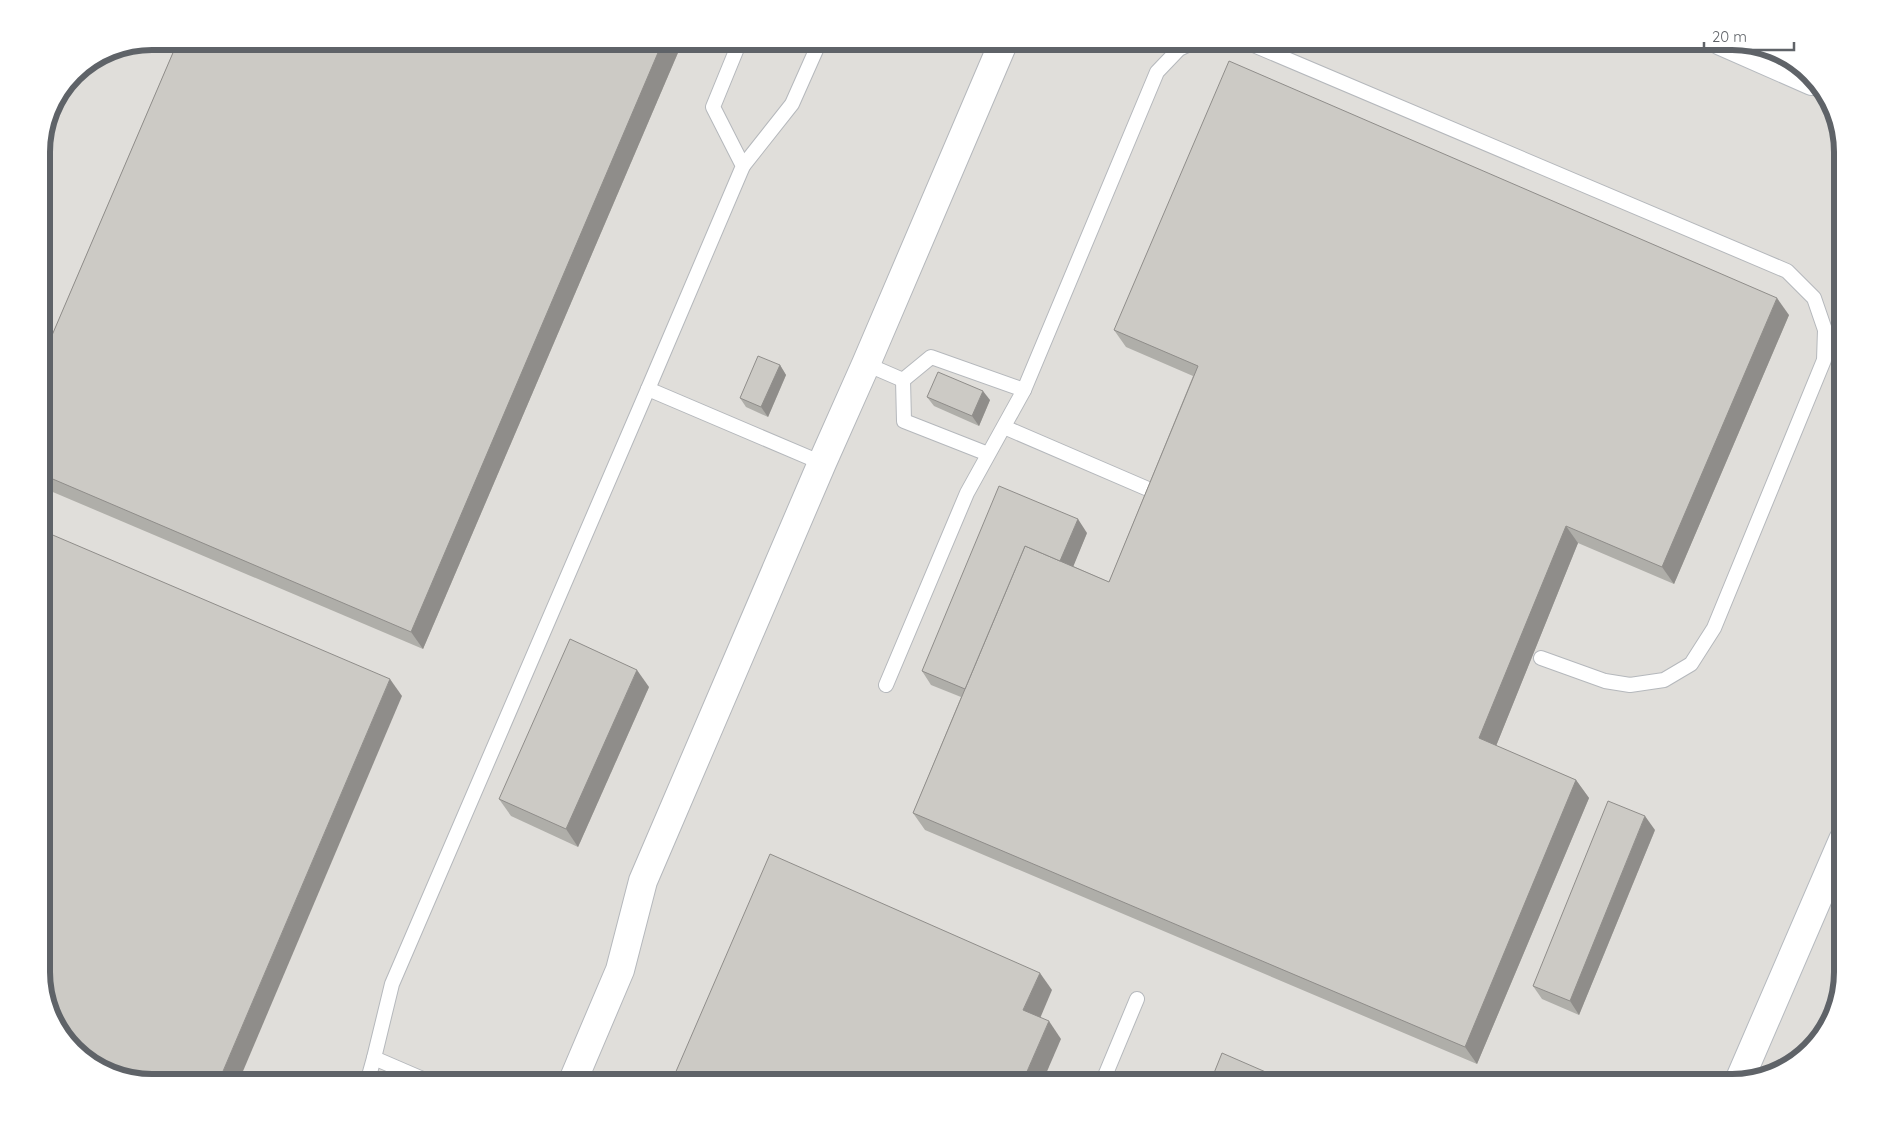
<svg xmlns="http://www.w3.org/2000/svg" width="1884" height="1124" font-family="Quicksand,sans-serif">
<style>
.industrial{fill:#e0deda}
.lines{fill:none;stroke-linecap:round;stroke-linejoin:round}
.service-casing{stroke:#b5b8bc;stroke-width:16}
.minor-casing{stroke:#b5b8bc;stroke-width:30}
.secondary-casing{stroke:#b6babf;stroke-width:30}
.service{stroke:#fff;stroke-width:14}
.minor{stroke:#fff;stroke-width:28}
.secondary{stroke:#fff;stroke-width:28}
.wall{fill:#afaea9}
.shaded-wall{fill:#8f8d8a}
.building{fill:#cccac5;stroke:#8f8d8a}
.rim{fill:none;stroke:#5f6368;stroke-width:6}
</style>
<rect width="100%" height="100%" fill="#f1efe8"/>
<!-- industrial -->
<polygon class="industrial" points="152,41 1732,41 1787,56 1828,97 1843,145 1843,972 1828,1027 1787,1068 1732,1083 152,1083 97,1068 56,1027 41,979 41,145 50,110 74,74 110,50"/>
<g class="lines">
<!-- service casing -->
<g class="service-casing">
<g id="service">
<polyline points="1244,41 1787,271 1814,298 1825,330 1824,360 1714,628 1691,664 1664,680 1630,685 1605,681 1541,658"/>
<polyline points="743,166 792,104 820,41"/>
<polyline points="866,364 903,380"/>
<polyline points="903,380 931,357 1024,390"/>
<polyline points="903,380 904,421 988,454"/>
<polyline points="648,389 743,166 713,107 740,41"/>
<polyline points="1004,427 1155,492"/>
<polyline points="886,685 967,493 1024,390 1157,72 1179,49 1196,41"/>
<polyline points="367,1083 374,1058"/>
<polyline points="432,1083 374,1058 392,984 648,389 822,463"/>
<polyline points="1102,1083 1137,999"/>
</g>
</g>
<!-- minor casing -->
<g class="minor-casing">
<polyline id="minor" points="572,1083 620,970 643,881 822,463 866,364 1004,41"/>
</g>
<!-- secondary casing -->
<g class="secondary-casing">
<g id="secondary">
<polyline points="1721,41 1812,81"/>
<polyline points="1739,1081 1843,840"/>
</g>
</g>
<!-- service -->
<use href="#service" class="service"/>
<!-- minor -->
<use href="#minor" class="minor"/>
<!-- secondary -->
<use href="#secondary" class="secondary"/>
</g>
<!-- wall -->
<g class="wall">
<polygon points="178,41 683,41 423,649 41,487 41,361"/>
<polygon points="1789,315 1674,584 1578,543 1496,746 1576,780 1589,798 1477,1064 925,830 913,813 961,697 931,685 922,671 1087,533 1073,566 1109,582 1193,376 1126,347 1114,330"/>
<polygon points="780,365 786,375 768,417 746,407 740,398"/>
<polygon points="927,397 990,400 979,426 934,406"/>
<polygon points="649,687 578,847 511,816 499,799"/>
<polygon points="1655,830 1579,1015 1542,999 1533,986"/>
</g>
<!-- shaded-wall -->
<g class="shaded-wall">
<polygon points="663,41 683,41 423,649 411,632"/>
<polygon points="1777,298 1789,315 1674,584 1662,567"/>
<polygon points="780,365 786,375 768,417 761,407"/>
<polygon points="983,391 990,400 979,426 972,416"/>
<polygon points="1078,519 1087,533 1069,577 1059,563"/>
<polygon points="1566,526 1578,543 1492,756 1479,738"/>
<polygon points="637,670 649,687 578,847 566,829"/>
<polygon points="390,679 402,696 238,1083 218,1083"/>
<polygon points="1576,780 1589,798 1477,1064 1465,1047"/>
<polygon points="1645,816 1655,830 1579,1015 1570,1001"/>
<polygon points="1040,973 1052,990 1036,1028 1023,1010"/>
<polygon points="1049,1021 1061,1039 1042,1083 1022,1083"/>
</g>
<!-- building -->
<g class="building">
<polygon points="178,41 663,41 411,632 41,474 41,361"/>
<polygon points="1229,61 1777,298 1662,567 1566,526 1479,738 1576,780 1465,1047 913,813 1025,546 1109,582 1198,366 1114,330"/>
<polygon points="758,356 780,365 761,407 740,398"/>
<polygon points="938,372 983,391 972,416 927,397"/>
<polygon points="999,486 1078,519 1060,561 1025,546 965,689 922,671"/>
<polygon points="41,530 390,679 218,1083 152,1083 97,1068 56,1027 41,979"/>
<polygon points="570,639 637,670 566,829 499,799"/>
<polygon points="1608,801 1645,816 1570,1001 1533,986"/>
<polygon points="770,854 1040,973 1023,1010 1049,1021 1022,1083 671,1083"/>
<polygon points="1222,1053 1291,1083 1210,1083"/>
<polygon points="1179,1078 1193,1083 1177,1083"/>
</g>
<!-- crop -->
<path d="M0 0H1884V1124H0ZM152 50H1732A102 102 0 0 1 1834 152V972A102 102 0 0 1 1732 1074H152A102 102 0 0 1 50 972V152A102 102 0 0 1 152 50Z" fill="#fff" fill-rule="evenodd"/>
<path class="rim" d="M152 50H1732A102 102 0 0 1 1834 152V972A102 102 0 0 1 1732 1074H152A102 102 0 0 1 50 972V152A102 102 0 0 1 152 50Z"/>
<!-- scale -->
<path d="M1704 42v8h90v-8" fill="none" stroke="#5f6368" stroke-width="2.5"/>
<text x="1712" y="42" font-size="15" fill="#5f6368" stroke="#ffffff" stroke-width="4" paint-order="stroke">20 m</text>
</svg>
